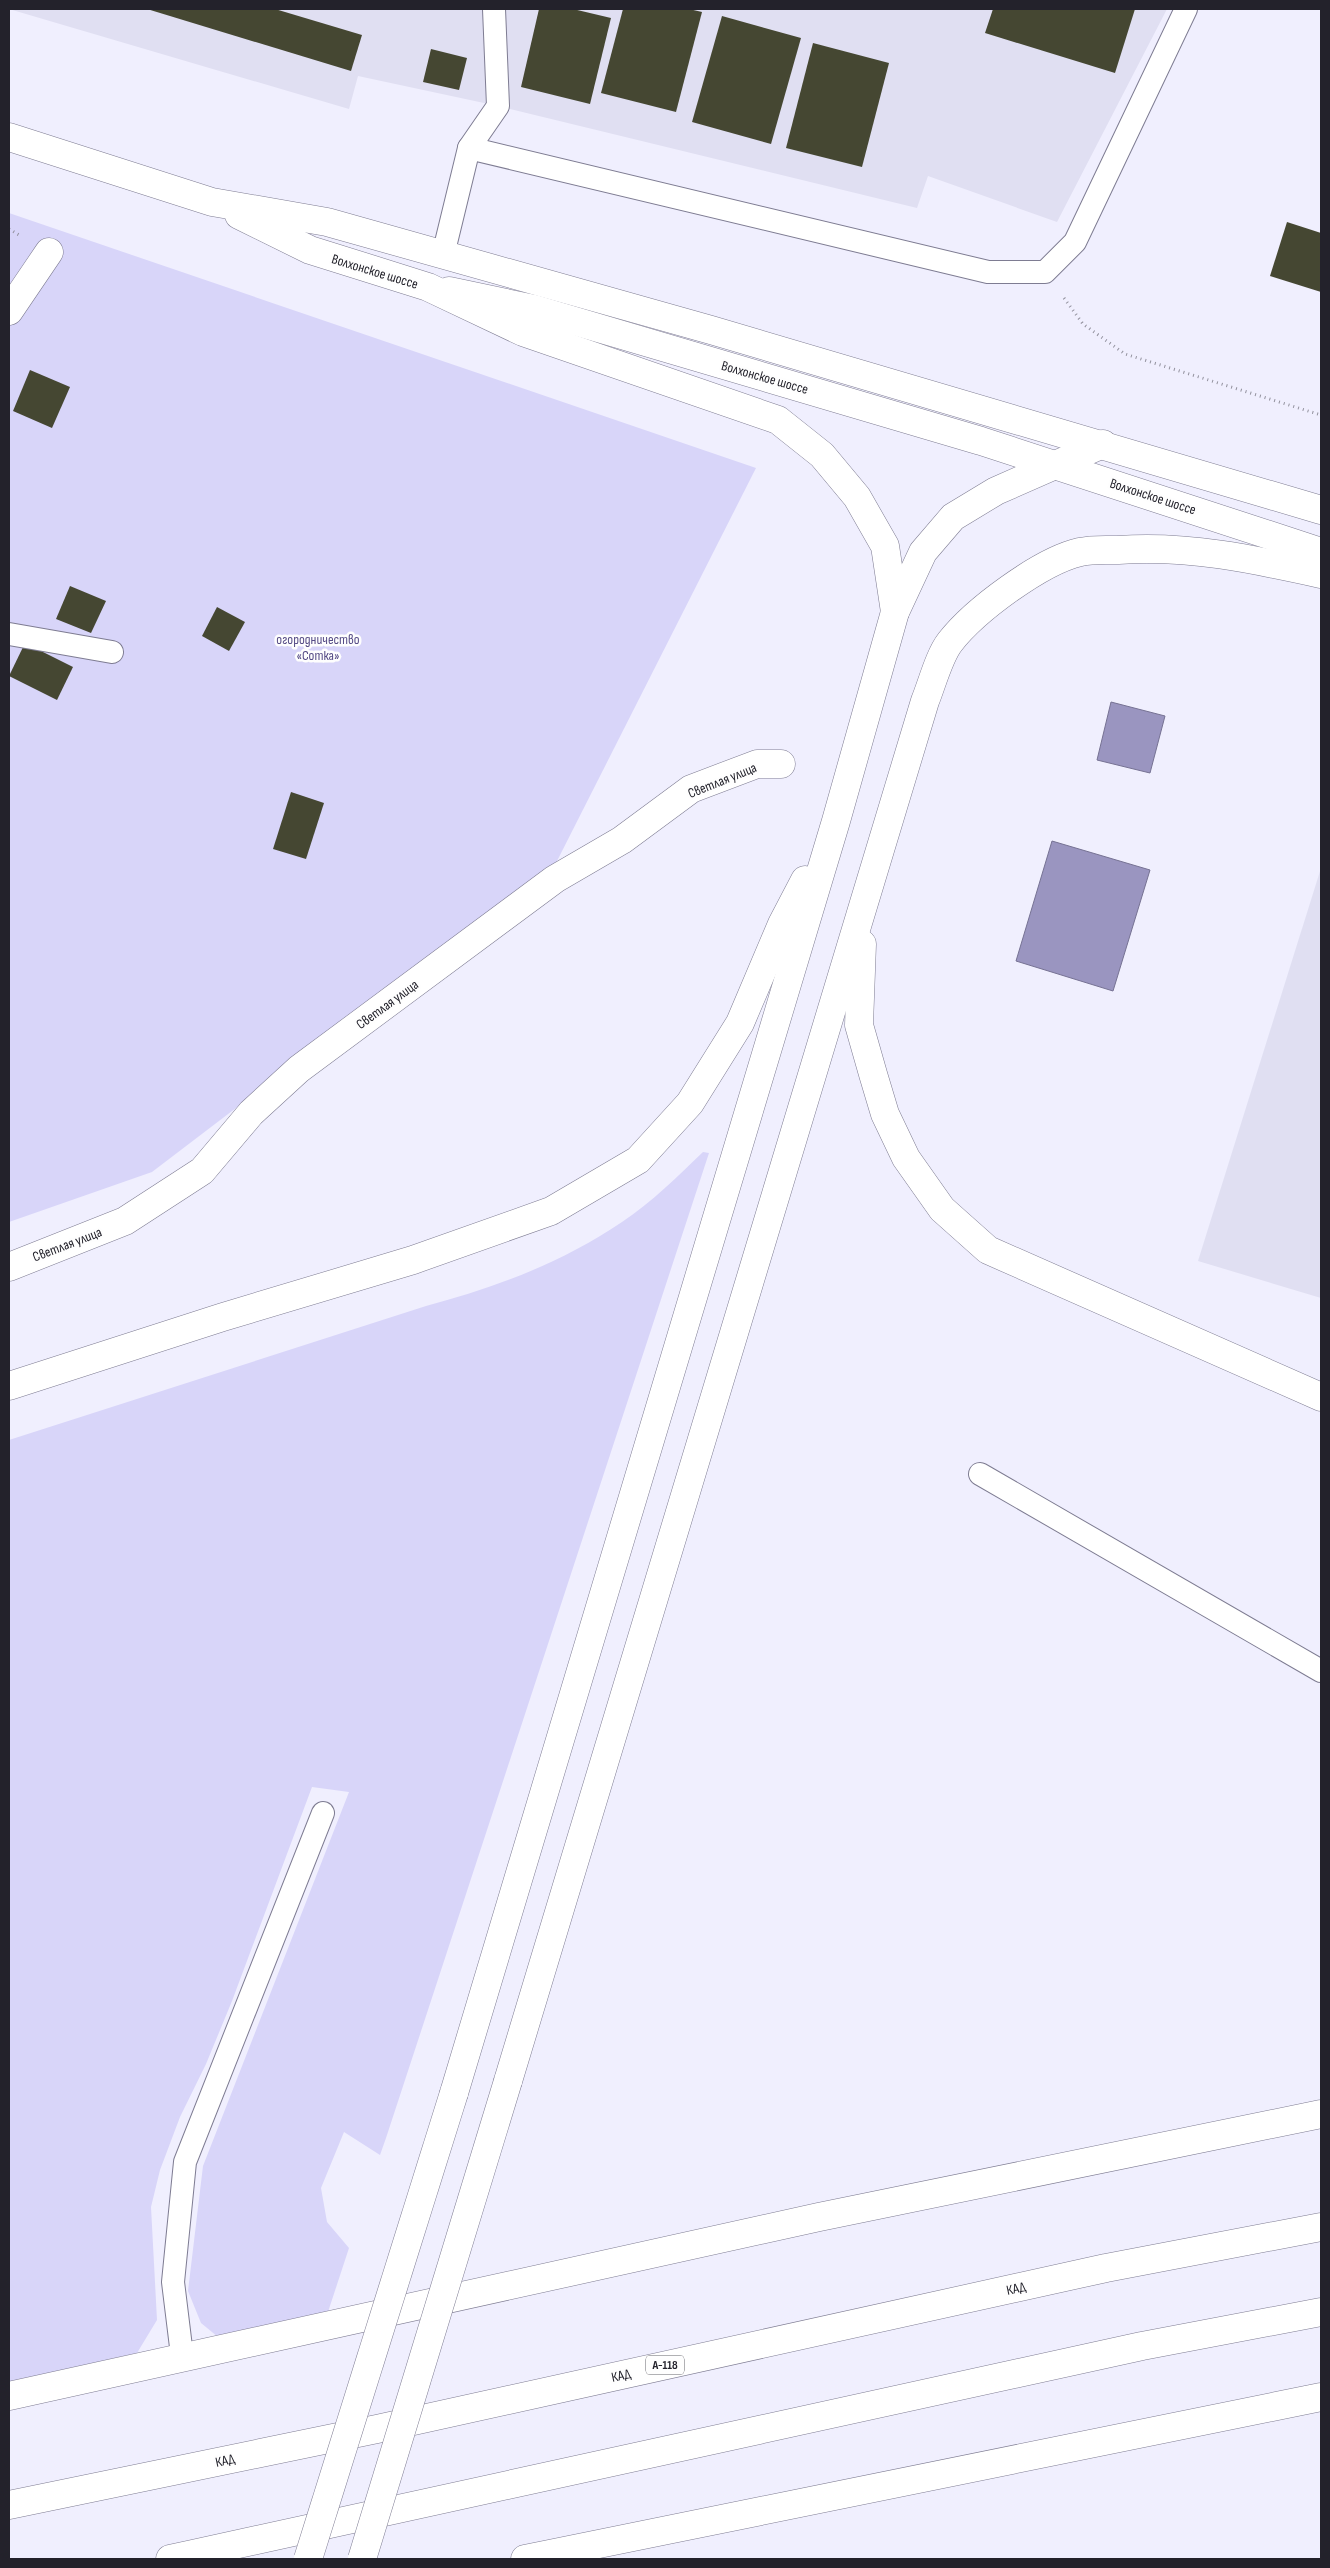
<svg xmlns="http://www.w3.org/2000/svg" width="1330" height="2568" font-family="'Sofia Sans Condensed',sans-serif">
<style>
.built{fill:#e0dff2}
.green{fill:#d8d5f9}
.water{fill:#9a95c0;stroke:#767293}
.building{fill:#454732}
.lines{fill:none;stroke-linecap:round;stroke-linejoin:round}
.service-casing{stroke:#7e7c92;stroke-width:24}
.minor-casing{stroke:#7e7c92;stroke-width:29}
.secondary-casing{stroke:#7e7c92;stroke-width:29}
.motorway-casing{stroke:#7e7c92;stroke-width:29}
.path{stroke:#92919d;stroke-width:3;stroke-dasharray:1 4;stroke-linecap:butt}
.service{stroke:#fff;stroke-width:22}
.minor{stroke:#fff;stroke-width:28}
.secondary{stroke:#fff;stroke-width:28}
.motorway{stroke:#fff;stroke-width:28}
.minor-bridge-casing{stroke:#7e7c92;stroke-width:29;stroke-linecap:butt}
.secondary-bridge-casing{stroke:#7e7c92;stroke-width:29;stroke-linecap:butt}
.minor-bridge{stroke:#fff;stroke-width:28}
.secondary-bridge{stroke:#fff;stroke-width:28}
.labels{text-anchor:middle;stroke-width:5;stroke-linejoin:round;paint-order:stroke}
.shield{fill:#fefefe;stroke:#65646a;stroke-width:1}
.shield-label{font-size:12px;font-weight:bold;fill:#23222b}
.street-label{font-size:14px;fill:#23222b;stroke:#fefefe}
.park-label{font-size:14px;fill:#564c86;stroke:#fefefe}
</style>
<rect width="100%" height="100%" fill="#f0effe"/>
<!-- built -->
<g class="built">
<polygon points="9,9 1167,9 1057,222 928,176 917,208 498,106 358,76 349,109"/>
<polygon points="1321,868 1321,1298 1198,1261"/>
</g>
<!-- green -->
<g class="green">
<polygon points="9,213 756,468 555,865 152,1172 9,1222"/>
<path d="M703,1152l6,1 -323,985 -6,17 -36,-23 -23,56 6,34 22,26 -22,67 -109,22 -17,-14 -13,-32 15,-125 146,-374 -37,-5 -80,214 -26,63 -26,53 -20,53 -9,37 6,113 -20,33 -128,29v-942l417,-134c69,-18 137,-44 196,-84 30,-20 56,-46 81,-70z"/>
</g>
<!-- water -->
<g class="water">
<polygon points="1111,702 1165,716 1150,773 1097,760"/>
<polygon points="1052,841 1150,870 1113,991 1016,961"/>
</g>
<!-- building -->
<g class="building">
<polygon points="147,9 275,9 362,35 351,71"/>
<polygon points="539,9 573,9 611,18 590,104 521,87"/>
<polygon points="623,9 689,9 702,12 676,112 601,93"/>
<polygon points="993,9 1135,9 1115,73 985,33"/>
<polygon points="722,16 801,38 771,144 692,122"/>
<polygon points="813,43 889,63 862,167 786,148"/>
<polygon points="431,49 467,58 459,90 423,82"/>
<polygon points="1287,222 1321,233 1321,292 1270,276"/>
<polygon points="30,370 70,387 52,428 13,411"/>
<polygon points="70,586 106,601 91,633 56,619"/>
<polygon points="217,607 245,622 229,651 202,636"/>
<polygon points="25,643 73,667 57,700 9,676"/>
<polygon points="291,792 324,803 306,859 273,849"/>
</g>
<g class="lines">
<!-- service casing -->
<g class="service-casing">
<g id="service">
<polyline points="469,148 988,272 1045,272 1075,242 1186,9"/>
<polyline points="443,255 469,148 498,106 494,9"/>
<polyline points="9,634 112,652"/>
<polyline points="980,1474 1321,1671"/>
<polyline points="181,2347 173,2282 185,2162 323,1813"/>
</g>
</g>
<!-- minor casing -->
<g class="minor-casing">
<g id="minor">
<polyline points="449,291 534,309 981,441 1321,552"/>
<polyline points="9,311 49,252"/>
<polyline points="862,944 859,1025 873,1074 885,1114 906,1158 942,1209 988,1250 1321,1397"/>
<polyline points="9,1267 125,1221 202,1171 251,1113 299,1069 555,879 622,840 691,789 757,764 781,764"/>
<path d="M508,2081l417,-1380c7,-17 14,-45 25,-59 25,-32 91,-81 130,-90 12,-3 26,-2 38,-2 70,-5 135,9 203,24"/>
</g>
</g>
<!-- secondary casing -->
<g class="secondary-casing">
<g id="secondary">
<polyline points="9,137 212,202 327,222 711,330 1321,510"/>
<polyline points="239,215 310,250 428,287 523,332 778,420 822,455 857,497 885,546 895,612"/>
<polyline points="9,1386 223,1317 413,1260 551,1211 638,1160 690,1103 740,1023 782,924 805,880"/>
<polyline points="454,2093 836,821 895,612 923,552 953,517 996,491 1103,444"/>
</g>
</g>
<!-- motorway casing -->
<g class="motorway-casing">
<g id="motorway">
<polyline points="9,2396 819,2217 1321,2114"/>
<polyline points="9,2505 377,2429 1106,2268 1321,2227"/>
<polyline points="170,2559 1142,2346 1321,2312"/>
<polyline points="525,2559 1321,2397"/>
</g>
</g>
<!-- path -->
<g class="path">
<polyline points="9,229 19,235"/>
<polyline points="1064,298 1083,324 1125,354 1321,415"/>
</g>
<!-- service -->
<use href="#service" class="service"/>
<!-- minor -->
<use href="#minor" class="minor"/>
<!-- secondary -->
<use href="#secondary" class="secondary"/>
<!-- motorway -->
<use href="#motorway" class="motorway"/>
<!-- minor-bridge casing -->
<g class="minor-bridge-casing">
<polyline id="minor-bridge" points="362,2559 508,2081"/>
</g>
<!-- secondary-bridge casing -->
<g class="secondary-bridge-casing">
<polyline id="secondary-bridge" points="308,2559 454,2093"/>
</g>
<!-- minor-bridge -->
<use href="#minor-bridge" class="minor-bridge"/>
<!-- secondary-bridge -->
<use href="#secondary-bridge" class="secondary-bridge"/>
</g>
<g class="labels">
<!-- shield labels -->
<rect class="shield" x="646" y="2355.5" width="38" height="19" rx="4"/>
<g class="shield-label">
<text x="665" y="2369">А-118</text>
</g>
<!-- street labels -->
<g class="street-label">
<text transform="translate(375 271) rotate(17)" y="5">Волхонское шоссе</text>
<text transform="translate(765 377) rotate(16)" y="5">Волхонское шоссе</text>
<text transform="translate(1153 496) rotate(18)" y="5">Волхонское шоссе</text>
<text transform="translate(722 780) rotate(-22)" y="5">Светлая улица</text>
<text transform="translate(387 1004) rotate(-36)" y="5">Светлая улица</text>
<text transform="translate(67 1244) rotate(-21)" y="5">Светлая улица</text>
<text transform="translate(1016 2288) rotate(-12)" y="5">КАД</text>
<text transform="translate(621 2375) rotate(-12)" y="5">КАД</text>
<text transform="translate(225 2460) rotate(-12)" y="5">КАД</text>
</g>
<!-- park labels -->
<g class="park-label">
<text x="318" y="644">огородничество<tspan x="318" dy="16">«Сотка»</tspan></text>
</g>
</g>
<!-- border -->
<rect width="1330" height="2568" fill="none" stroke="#23222b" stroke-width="20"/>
</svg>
